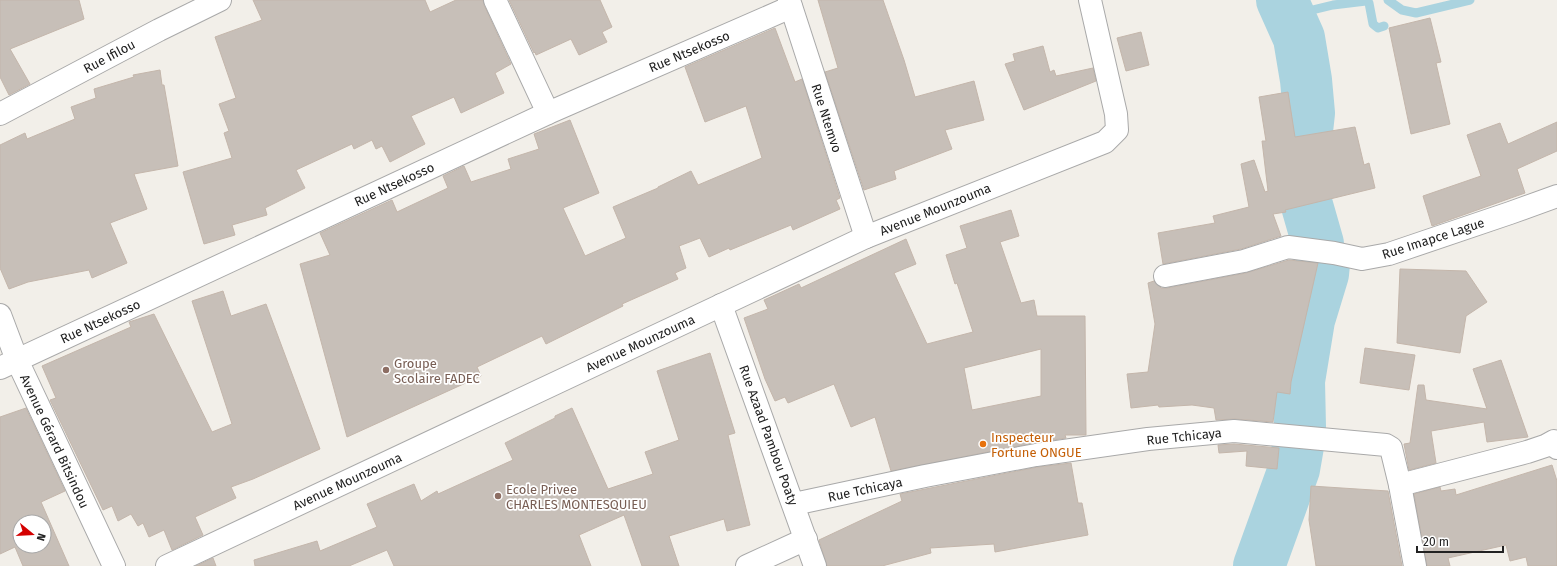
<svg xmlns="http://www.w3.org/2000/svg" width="1557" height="566" font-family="'Fira Sans',sans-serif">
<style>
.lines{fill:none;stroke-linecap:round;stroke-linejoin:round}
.stream{stroke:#aad3df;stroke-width:9}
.river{stroke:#aad3df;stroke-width:52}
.building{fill:#c7bfb8;stroke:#c4b6ab;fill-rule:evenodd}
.street-casing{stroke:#a9a9a9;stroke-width:24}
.street{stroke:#fff;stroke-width:22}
.education-dot{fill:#8d6e63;stroke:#fff;stroke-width:1.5}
.food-dot{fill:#e8710a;stroke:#fff;stroke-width:1.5}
.labels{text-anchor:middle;stroke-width:3.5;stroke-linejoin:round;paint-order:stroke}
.street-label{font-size:13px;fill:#222;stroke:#fff}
.education-label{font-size:13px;fill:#785e54;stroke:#fff;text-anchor:start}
.food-label{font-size:13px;fill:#c56008;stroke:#fff;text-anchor:start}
</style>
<rect width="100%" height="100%" fill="#f2efe9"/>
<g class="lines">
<!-- stream -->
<g class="stream">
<polyline points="1388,0 1402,10 1416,13 1470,0"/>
<polyline points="1304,12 1333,5 1366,1 1369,3 1373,24 1378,28 1384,26"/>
</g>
<!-- river -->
<g class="river">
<polyline points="1282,0 1299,38 1306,80 1309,113 1305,149 1306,202 1318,244"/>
<polyline points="1300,427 1299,381 1309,320 1323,274 1324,264 1321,256"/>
<polyline points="1259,566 1294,469 1298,446"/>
</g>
</g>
<!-- building -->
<g class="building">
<polygon points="0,0 79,0 84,19 10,49 30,84 9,95 0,77"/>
<polygon points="253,0 425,0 430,12 456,0 483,0 484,5 511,64 495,73 504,93 461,113 454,97 411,116 425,144 390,162 382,146 376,149 372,140 354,149 352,144 296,170 305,188 265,208 267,215 232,225 235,235 204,244 183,172 232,158 224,133 229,131 219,104 236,98 215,37 262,20"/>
<polygon points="509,0 600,0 612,27 602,32 607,42 579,55 571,39 536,55 535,52 534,53"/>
<polygon points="818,0 883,0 904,60 915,97 974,81 984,120 945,130 952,149 894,171 896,179 864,190 825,72 838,68"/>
<polygon points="1430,18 1441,62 1436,63 1450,124 1411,134 1389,28"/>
<polygon points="775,28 795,82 802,79 840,198 836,200 840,209 793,230 791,225 730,250 729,248 709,257 700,238 679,246 686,268 675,273 678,279 622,304 623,306 546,344 542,336 477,367 481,376 347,437 300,264 330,255 320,233 392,200 397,212 448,188 443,176 464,166 471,182 511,169 508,159 539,149 534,134 570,120 599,193 563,208 585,256 626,238 613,207 658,188 658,187 691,171 698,185 762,158 746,106 705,122 685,67"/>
<polygon points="1141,32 1149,65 1126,71 1117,38"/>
<polygon points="1043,46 1050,72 1054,70 1056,76 1093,68 1096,81 1024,110 1005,64 1015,61 1013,54"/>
<polygon points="160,70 162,85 164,85 178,166 134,174 147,209 110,223 127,263 92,278 89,270 28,282 9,289 0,268 0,145 25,133 27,139 75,119 71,107 96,98 94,89 134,77 133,75"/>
<polygon points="1288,92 1295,137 1355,127 1364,165 1369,163 1375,188 1285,210 1286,212 1273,214 1281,236 1241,249 1163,264 1158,233 1215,223 1213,216 1249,207 1241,164 1254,160 1265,192 1268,191 1262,141 1266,141 1259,97"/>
<polygon points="1557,122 1557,151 1517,169 1525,193 1432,226 1423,196 1481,176 1467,135 1500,123 1508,144"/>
<path d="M1011,210l8,26 -19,6 21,61 13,-3 3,16h48l1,119h-21l1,3 -32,5 -143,28 -16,-54 -24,10 -17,-43 -46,19 -3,-6 -10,4 -10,-22 -21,-61 24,-9 -4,-9 35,-16 2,4 105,-49 10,25 -22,9 33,71 46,-12 -16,-49 -2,1 -9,-29 21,-7 -7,-22zM1041,349v47l-69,14 -8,-42z"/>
<polygon points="1289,260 1318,263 1291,382 1290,394 1277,392 1273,422 1235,419 1216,420 1214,408 1192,405 1159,407 1158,405 1131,408 1127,374 1148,372 1155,324 1148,283 1154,281 1161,288 1167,288 1246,273"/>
<polygon points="1400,269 1466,271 1487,302 1466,316 1460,353 1397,343"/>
<polygon points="223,291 231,316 266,304 320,449 253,479 231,487 236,498 195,517 203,535 172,550 164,530 149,537 143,523 138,526 131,514 118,521 112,506 103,510 50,400 56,398 42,366 131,327 129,322 154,314 212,432 232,424 192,301"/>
<polygon points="1365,348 1415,355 1409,390 1360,383"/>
<polygon points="710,353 735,433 728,435 750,525 727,531 724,519 669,536 679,566 642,566 624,515 579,535 591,566 394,566 387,550 349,566 255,566 254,560 317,541 320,551 377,527 367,504 414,484 421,501 437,491 438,494 513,460 505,443 555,418 555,416 572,408 608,489 653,474 645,452 679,440 657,371"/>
<polygon points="1501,360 1528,437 1487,442 1484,422 1431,431 1436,463 1409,470 1404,444 1410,443 1418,385 1424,385 1426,400 1487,409 1473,369"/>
<path d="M26,408l39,83 -24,11 28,64h-46l-8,-19 -15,7v-137zM20,522h24v24h-24z"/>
<polygon points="1234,444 1279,448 1277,469 1246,466 1247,451 1219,453 1218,445"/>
<polygon points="1071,463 1078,503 1082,503 1088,535 995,552 994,544 930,548 931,553 882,566 827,566 819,540 902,501 900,494 1038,467"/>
<polygon points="1552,465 1557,481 1557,566 1528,566 1526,557 1510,561 1506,545 1448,558 1450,566 1427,566 1414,494 1440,487 1441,491 1455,489 1456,495"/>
<polygon points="1311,486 1388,491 1402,566 1316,566 1309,520"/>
<polygon points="213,558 216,566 196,566"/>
</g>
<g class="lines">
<!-- street casing -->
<g class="street-casing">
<g id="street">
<polyline points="495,0 548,113"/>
<polyline points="789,0 866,237"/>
<polyline points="0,114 159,30 220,0"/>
<polyline points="1165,276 1244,261 1288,247 1334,253 1362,259 1389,254 1510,213 1557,196"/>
<polyline points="721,305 815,566"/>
<polyline points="0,315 17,360 114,566"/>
<polyline points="0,368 548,113 791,7"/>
<polyline points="1400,485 1415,566"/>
<polyline points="794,504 925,476 1036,455 1148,439 1234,431 1386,445 1391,448 1400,485 1527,452 1545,446 1554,441 1557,448"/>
<polyline points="167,566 866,237 1105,142 1117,130 1116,114 1090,0"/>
<polyline points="747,566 806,539"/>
</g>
</g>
<!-- street -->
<use href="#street" class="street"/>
</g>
<!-- markers -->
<g class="education-dot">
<circle cx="386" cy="370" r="4"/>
<circle cx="498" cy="496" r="4"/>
</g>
<circle class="food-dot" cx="983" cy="444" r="4"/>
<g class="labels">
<!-- street labels -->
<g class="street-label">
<text transform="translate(689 51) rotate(-23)" y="5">Rue Ntsekosso</text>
<text transform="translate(109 56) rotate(-28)" y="5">Rue Ifilou</text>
<text transform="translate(827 118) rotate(72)" y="5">Rue Ntemvo</text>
<text transform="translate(394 184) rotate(-25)" y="5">Rue Ntsekosso</text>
<text transform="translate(935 209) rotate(-22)" y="5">Avenue Mounzouma</text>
<text transform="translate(1433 238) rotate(-18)" y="5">Rue Imapce Lague</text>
<text transform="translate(100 321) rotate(-25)" y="5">Rue Ntsekosso</text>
<text transform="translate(640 343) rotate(-25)" y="5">Avenue Mounzouma</text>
<text transform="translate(769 435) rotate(70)" y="5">Rue Azaad Pambou Poaty</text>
<text transform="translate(1184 436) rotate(-6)" y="5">Rue Tchicaya</text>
<text transform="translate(55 441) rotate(65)" y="5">Avenue Gérard Bitsindou</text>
<text transform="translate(347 481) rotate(-25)" y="5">Avenue Mounzouma</text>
<text transform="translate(865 489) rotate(-12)" y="5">Rue Tchicaya</text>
</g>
<!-- education labels -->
<g class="education-label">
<text x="394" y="368">Groupe<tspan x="394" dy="15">Scolaire FADEC</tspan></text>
<text x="506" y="494">Ecole Privee<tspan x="506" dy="15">CHARLES MONTESQUIEU</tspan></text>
</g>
<!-- food labels -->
<g class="food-label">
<text x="991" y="442">Inspecteur<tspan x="991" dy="15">Fortune ONGUE</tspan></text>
</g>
</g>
<!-- north arrow -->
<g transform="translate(32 534) rotate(108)"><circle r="19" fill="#ffffff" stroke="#a7a7a7"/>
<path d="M0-3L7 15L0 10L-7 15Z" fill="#d40000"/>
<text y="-6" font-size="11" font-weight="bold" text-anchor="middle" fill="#222222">N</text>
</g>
<!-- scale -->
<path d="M1417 546v6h86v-6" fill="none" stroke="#222222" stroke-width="2"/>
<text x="1423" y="546" font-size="12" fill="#222222" stroke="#ffffff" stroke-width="3" paint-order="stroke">20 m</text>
</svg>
